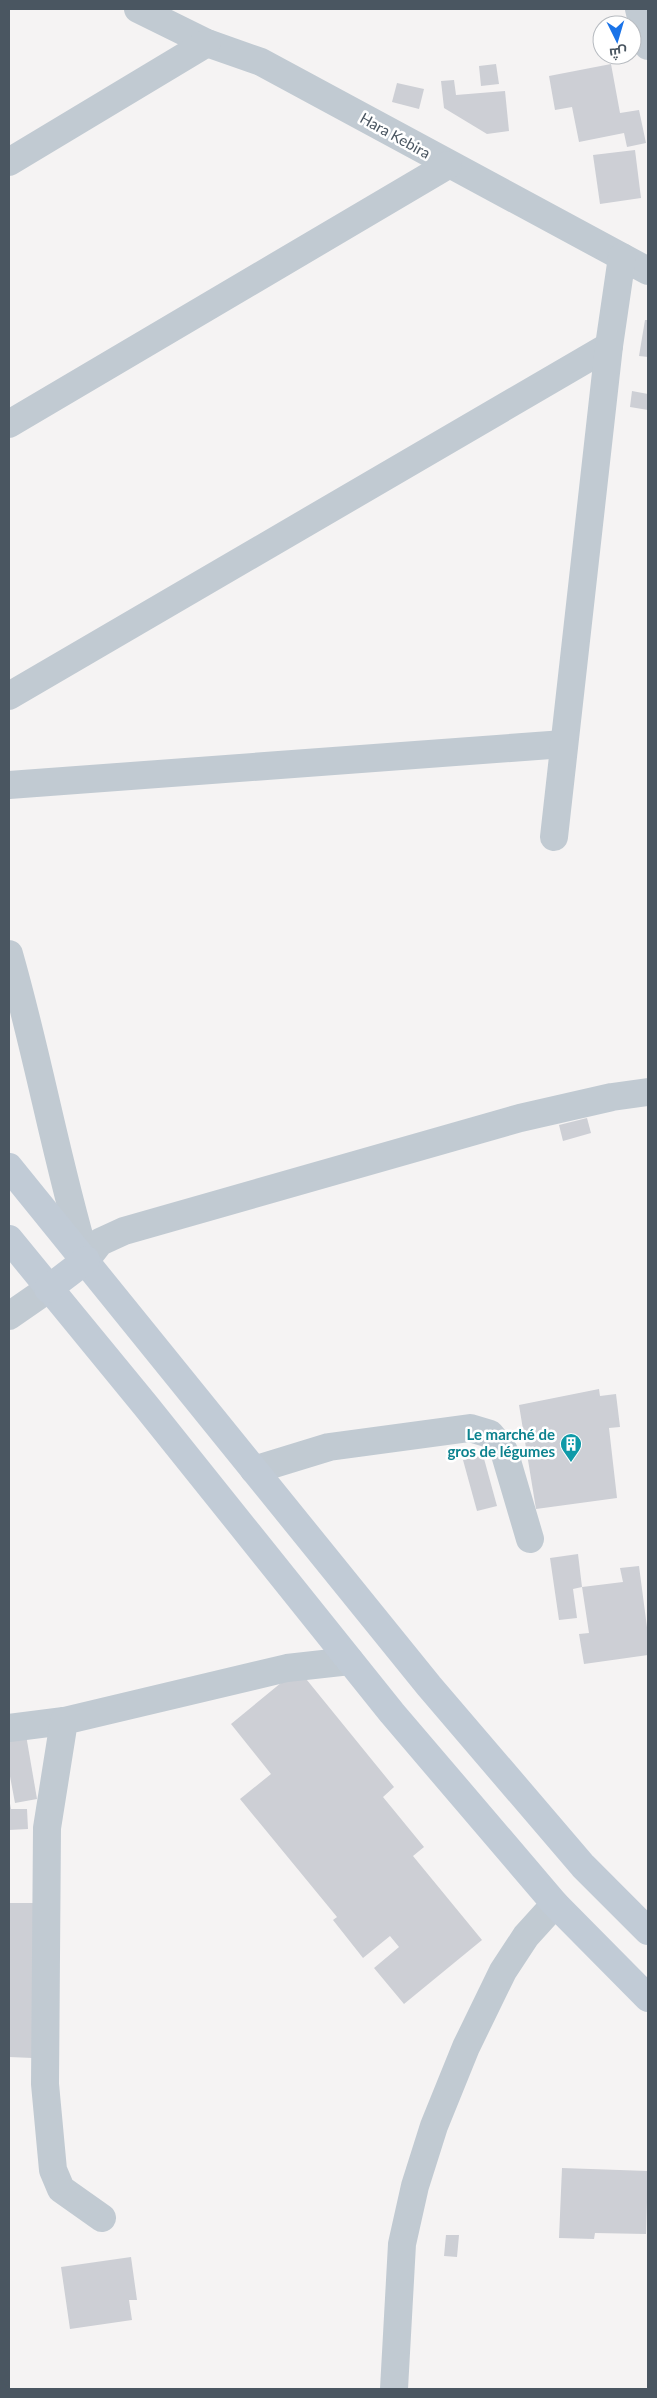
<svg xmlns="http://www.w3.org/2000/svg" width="657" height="2398" font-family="Lato,Cairo,sans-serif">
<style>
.building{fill:#cdcfd5}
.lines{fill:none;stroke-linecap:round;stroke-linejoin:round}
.street{stroke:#c1cad2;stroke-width:28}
.secondary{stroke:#c1cbd6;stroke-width:28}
.labels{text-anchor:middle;stroke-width:5;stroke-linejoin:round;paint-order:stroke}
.street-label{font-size:15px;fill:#4a5661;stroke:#fff}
.culture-label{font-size:15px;font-weight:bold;fill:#0d838f;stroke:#fff;text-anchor:end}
</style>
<rect width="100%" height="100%" fill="#f5f3f3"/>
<!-- building -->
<g class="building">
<polygon points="496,64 499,84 481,86 479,66"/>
<polygon points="611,64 620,113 639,110 646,143 627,147 624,133 579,142 572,107 555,110 549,76"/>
<polygon points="454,80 456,95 505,91 509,131 487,134 444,108 441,81"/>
<polygon points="397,83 424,89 419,109 392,102"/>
<polygon points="635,150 641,198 600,204 593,155"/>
<polygon points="645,320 648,320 648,357 639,356"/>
<polygon points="632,391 648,394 648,410 630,407"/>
<polygon points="587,1118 591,1133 563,1141 559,1125"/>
<polygon points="599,1389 600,1396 616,1394 620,1427 609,1428 617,1498 536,1509 519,1405"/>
<polygon points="483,1455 497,1506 477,1511 463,1460"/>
<polygon points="578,1554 582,1587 573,1589 577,1618 559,1620 550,1558"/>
<polygon points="639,1566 648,1635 648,1655 584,1664 579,1634 589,1633 582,1587 623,1582 620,1568"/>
<polygon points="298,1669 394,1787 383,1797 424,1847 413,1856 482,1940 404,2004 374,1968 399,1947 390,1936 363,1958 333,1920 337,1917 240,1799 271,1774 231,1724"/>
<polygon points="26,1735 37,1799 15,1803 9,1771 9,1738"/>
<polygon points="9,1798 11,1809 27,1809 28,1829 9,1830"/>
<polygon points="9,1903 35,1903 33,2058 9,2057"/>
<polygon points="562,2168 648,2171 646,2234 595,2233 594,2239 559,2238"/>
<polygon points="446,2235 459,2235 457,2257 444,2256"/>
<polygon points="131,2257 137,2300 129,2300 132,2320 70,2329 61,2267"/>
</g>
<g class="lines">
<!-- street -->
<g class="street">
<polyline points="138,9 207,43 261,62 648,271"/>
<polyline points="639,9 648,46"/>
<polyline points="9,162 207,43"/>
<polyline points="9,424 448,165"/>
<polyline points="9,696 609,346"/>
<polyline points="9,785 564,744"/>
<polyline points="554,837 609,346 622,257"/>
<path d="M9,954c29,101 47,205 77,306"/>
<polyline points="86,1260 100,1242 124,1231 520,1118 612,1097 648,1092"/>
<polyline points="9,1316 48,1289"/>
<polyline points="254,1470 329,1447 470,1428 490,1434 504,1451 530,1539"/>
<polyline points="9,1728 64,1721"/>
<polyline points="102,2218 61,2189 53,2170 45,2084 47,1828 64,1721 287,1668 350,1661"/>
<polyline points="394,2389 402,2244 415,2186 434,2126 466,2047 503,1971 526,1936 555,1904"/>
</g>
<!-- secondary -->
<g class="secondary">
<polyline points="9,1167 429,1686 583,1866 648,1931"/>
<polyline points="9,1239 146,1406 392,1713 555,1904 648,1998"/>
<polyline points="48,1289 86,1260"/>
</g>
</g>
<!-- icons -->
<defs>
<g id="building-pin" transform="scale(1.125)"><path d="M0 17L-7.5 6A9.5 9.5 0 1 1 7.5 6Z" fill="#0f9aa8" stroke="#fff"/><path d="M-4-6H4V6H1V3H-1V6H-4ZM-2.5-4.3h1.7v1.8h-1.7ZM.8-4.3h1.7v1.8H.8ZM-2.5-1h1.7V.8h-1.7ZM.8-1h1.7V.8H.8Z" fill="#fff"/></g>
</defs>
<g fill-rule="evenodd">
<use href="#building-pin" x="571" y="1444"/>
</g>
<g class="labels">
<!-- street labels -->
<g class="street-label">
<text transform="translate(395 136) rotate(29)" y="5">Hara Kebira</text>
</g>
<!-- culture labels -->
<g class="culture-label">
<text x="555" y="1440">Le marché de<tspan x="555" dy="17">gros de légumes</tspan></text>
</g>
</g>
<!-- border -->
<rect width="657" height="2398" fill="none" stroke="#4a5661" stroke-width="20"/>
<!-- north arrow -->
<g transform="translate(617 40) rotate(175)"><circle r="24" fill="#ffffff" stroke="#b7bbc0"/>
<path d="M0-4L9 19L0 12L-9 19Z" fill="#1a73e8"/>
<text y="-8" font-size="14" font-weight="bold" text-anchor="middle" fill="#4a5661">ش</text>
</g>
</svg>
